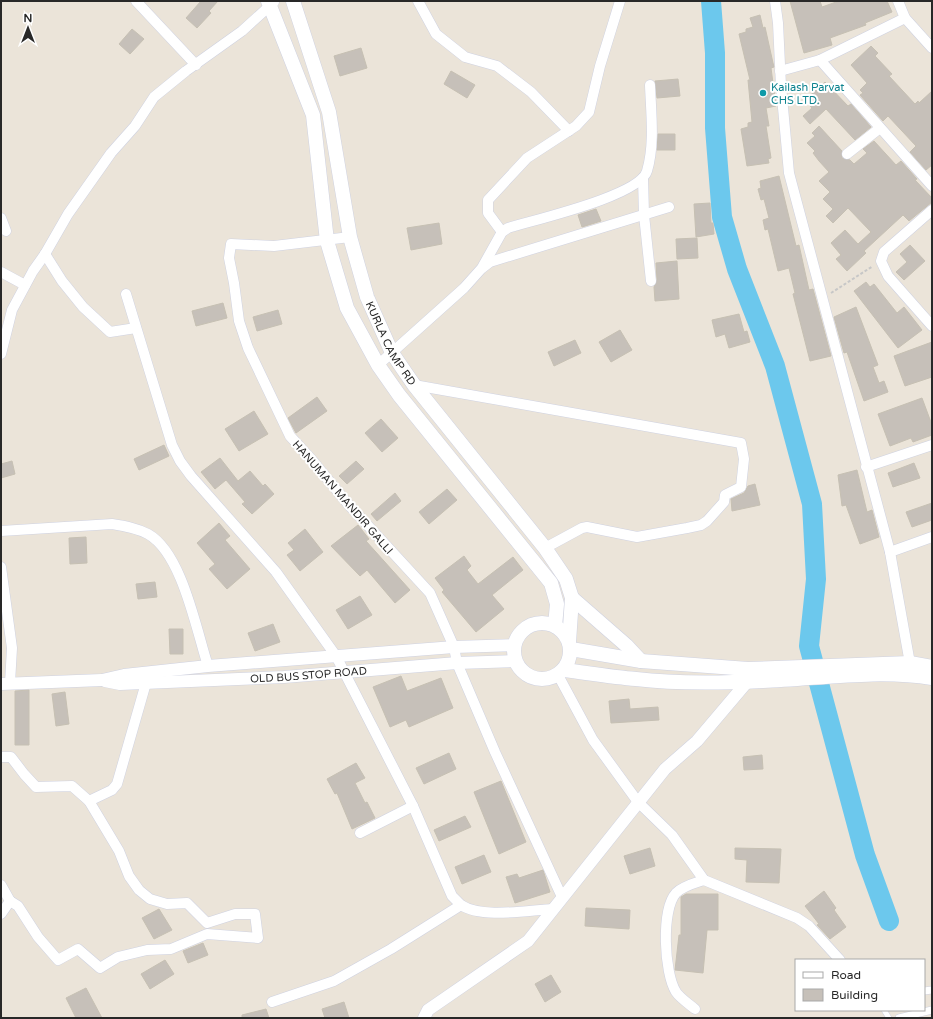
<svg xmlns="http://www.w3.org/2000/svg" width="933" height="1019" font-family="'Varela Round',sans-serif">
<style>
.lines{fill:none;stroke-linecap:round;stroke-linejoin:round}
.river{stroke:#6cc8ed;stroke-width:20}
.building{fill:#c6c0b9;stroke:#c6c0b3}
.service-casing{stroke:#cfd2e1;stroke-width:6}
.pedestrian-casing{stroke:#cfd2e1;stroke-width:8}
.minor-casing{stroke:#cfd2e1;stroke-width:11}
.tertiary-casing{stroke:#cfd2e1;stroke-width:13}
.secondary-casing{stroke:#cfd2e1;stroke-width:15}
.path{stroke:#c7c7c7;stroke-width:2;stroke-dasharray:3 2;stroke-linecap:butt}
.service{stroke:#fff;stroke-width:5}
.pedestrian{stroke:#fff;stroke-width:7}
.minor{stroke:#fff;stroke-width:10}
.tertiary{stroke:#fff;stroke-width:12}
.secondary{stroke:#fff;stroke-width:14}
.culture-dot{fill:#0f9aa8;stroke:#fff;stroke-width:1.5}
.labels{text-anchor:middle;stroke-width:4;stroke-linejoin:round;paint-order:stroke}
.culture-label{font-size:11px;fill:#0d838f;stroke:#fff;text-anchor:start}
.street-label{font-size:11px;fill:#282828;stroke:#fff}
</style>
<rect width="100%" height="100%" fill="#ebe4d9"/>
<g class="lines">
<!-- river -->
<polyline class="river" points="711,1 715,53 715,128 722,217 737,269 775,366 812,504 816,579 809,646 865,855 889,921"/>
</g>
<!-- building -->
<g class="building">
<polygon points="201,1 218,1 209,11 211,13 197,28 186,18"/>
<polygon points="790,1 820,1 822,7 839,1 887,1 892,12 865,23 866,25 830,38 832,45 804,53"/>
<polygon points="760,15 763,28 765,27 773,63 774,67 771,68 776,106 766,108 769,126 766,126 771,158 768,159 769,163 747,166 741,129 748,127 748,123 752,122 748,80 750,80 739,34 746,32 746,29 753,27 750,18"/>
<polygon points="132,29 144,39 130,54 119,44"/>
<polygon points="871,46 878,53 875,56 892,74 889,76 915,104 918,101 919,103 932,91 932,165 926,170 910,152 916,146 888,116 883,121 860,95 863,93 860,90 867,83 851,65"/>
<polygon points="361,48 367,68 340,76 334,56"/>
<polygon points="451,71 475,85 467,98 444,84"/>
<polygon points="678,79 680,96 657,98 655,81"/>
<polygon points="825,82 848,106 851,104 871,127 855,140 826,109 810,124 803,116 812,108 805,100"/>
<polygon points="819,126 842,151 842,158 850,160 854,164 867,153 863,149 874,141 896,165 901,161 917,179 915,180 932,198 932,202 909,221 903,215 864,251 866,253 847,271 836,259 841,255 831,243 845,230 858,244 871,232 848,208 833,223 826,216 833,209 823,199 830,192 819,181 829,172 819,161 813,153 815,151 807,143 815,136 812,133"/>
<polygon points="658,134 675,134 675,150 657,150"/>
<polygon points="779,176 796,246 799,245 809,290 813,289 831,356 810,361 793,294 795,293 789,268 778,271 768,229 765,230 763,220 769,218 764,199 761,200 758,189 761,188 760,181"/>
<polygon points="710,203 711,223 713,223 714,234 696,237 694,204"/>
<polygon points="596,209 601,221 582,227 578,215"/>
<polygon points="439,223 442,244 411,250 407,228"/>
<polygon points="697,238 698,258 677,259 676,239"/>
<polygon points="910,245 925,261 904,280 896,272 907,262 900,254"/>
<polygon points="677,261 679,299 655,301 654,287 657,280 656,263"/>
<polygon points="866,282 870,287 874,284 897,313 904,307 922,330 898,348 854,291"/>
<polygon points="223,303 227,318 196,326 192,311"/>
<polygon points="856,307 878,365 873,367 879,383 884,381 888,392 864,401 847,352 844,353 834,317"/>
<polygon points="278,310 282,324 257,331 253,317"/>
<polygon points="739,314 744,332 747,331 750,342 729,348 725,334 716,337 712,320"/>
<polygon points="620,330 632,350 611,362 599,342"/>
<polygon points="575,340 581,353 554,366 548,352"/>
<polygon points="932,342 932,377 905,386 894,356"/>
<polygon points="317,397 327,411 296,433 288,418"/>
<polygon points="922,398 932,425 932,435 913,442 911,438 890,446 878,414"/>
<polygon points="254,411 268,434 239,451 225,429"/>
<polygon points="381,419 398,438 382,452 365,433"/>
<polygon points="164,445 169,456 139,470 134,459"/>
<polygon points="220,458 238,481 250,471 263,486 265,484 274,494 252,514 242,504 245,502 226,480 215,489 201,472"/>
<polygon points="12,461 15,474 1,478 1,464"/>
<polygon points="356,461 364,469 347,484 339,476"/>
<polygon points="914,463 920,478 893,487 888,473"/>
<polygon points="857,470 867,512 872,510 879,537 860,544 846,505 842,506 838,475"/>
<polygon points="755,484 760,505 732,511 731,499 744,493 748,486"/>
<polygon points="447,489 457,500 429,524 419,512"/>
<polygon points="395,493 401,501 377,521 371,514"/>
<polygon points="932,503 932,520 912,527 906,512"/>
<polygon points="219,523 230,536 225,540 250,569 227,589 209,569 215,564 197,543"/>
<polygon points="358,525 369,539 366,541 410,590 395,603 367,570 360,576 331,546"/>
<polygon points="305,529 323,552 300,571 287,555 294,550 288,543"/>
<polygon points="86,537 87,563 70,564 69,538"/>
<polygon points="464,556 471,566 467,570 478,584 513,557 523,570 492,595 504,609 476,632 442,592 444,590 435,578"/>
<polygon points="155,582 157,597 138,599 136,584"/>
<polygon points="360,596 372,615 348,629 336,610"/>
<polygon points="273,624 280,642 255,651 248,633"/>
<polygon points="169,629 183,629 183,654 170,654"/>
<polygon points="401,676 407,691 441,678 453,708 409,727 406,720 390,727 373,687"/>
<polygon points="29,690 29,745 15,745 15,691"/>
<polygon points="65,692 69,724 56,726 52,694"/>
<polygon points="629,699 630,709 658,707 659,720 611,723 609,701"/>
<polygon points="449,753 456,769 424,784 416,768"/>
<polygon points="762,755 763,769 744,770 743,757"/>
<polygon points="356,763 365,778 355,783 365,803 367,802 375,818 352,829 337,793 335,794 327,779"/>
<polygon points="501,781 526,842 499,854 474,792"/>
<polygon points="465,816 471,827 439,841 434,830"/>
<polygon points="650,848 655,866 630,874 624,856"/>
<polygon points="735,848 781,849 779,883 746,882 747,860 735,859"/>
<polygon points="484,855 491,872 462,884 455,867"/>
<polygon points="543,870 550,892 515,903 506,877 517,874 519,878"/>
<polygon points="824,891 836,908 834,910 846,927 830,939 817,925 819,924 805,906"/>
<polygon points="686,894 718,894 718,930 707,930 703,973 675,970 679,935 681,935 681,897"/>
<polygon points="586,908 630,910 629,929 585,926"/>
<polygon points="159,909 172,930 154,939 142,918"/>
<polygon points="203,943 208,955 188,963 183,951"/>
<polygon points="165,960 174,974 150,989 141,974"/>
<polygon points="551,975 561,992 545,1002 535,984"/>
<polygon points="86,988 102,1018 76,1018 66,998"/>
<polygon points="344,1002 349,1018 325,1018 322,1009"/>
<polygon points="266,1009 269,1018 242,1018 242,1015"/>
</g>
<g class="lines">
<!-- service casing -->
<g class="service-casing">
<polyline id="service" points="884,1010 889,1018"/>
</g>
<!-- pedestrian casing -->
<g class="pedestrian-casing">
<g id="pedestrian">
<polyline points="924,991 932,990"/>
<polyline points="899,1018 932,1010"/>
</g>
</g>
<!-- minor casing -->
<g class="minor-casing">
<g id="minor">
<polyline points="136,1 196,65"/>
<polyline points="418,1 436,34 465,57 497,66 531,92 569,131"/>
<polyline points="775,1 778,23 781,86 789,173 890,552 911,669"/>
<polyline points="898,1 905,18 932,48"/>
<polyline points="820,60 932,186"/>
<polyline points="780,71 820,60 905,18"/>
<polyline points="847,154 880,128"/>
<polyline points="643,178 644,215 651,281"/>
<polyline points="932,210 884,252 881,261 888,276 932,326"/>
<polyline points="1,218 6,231"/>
<polyline points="502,232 488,213 488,200 527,158 576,126 589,112 600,66 620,1"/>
<polyline points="350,237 274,246 231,244 229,258 234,283 239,321 248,348 290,436 312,460 348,504 430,593 454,647 457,663 495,752 562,897"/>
<polyline points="45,254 62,281 83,307 110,332 136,328"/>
<path d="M483,266l19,-34 6,-4c25,-8 132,-32 139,-57 8,-27 4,-58 3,-86"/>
<polyline points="1,272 25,285"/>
<path d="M126,294l46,151 8,16 11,15 85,96 60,84 77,150 39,90c3,3 6,6 9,9 21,14 68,5 92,4"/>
<polyline points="1,354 12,310 33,271 45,254 68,214 111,153 135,126 154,97 186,71 242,31 274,2"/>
<polyline points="378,365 464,288 481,269 490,262 669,207"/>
<polyline points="414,385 741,443 744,459 741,487 725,495 724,502 707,521 701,525 687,528 637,537 587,527 582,528 545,548"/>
<polyline points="866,467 932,445"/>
<path d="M1,531l111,-7c13,2 25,4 36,10 34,19 48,95 60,132"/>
<polyline points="890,552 932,537"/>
<polyline points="1,567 12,648 10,683"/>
<polyline points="558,675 593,740 638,802 672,835 704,880 797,918 809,926 840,960"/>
<polyline points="1,757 11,757 24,774 36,787 72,786 89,801 119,851 129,876 139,890 150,899 167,904 187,903 207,923 235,914 255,914 258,938 207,934 171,949 147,950 118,957 100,968 78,949 58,960 38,937 18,906 10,901"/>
<polyline points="89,801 112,790 117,784 146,683"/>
<polyline points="360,833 413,806"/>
<polyline points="1,885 10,901 1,914"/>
<polyline points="272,1002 334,981 391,949 461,905"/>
<path d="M695,1009c-6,-5 -15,-11 -19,-17 -12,-19 -15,-82 0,-99 7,-7 19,-10 28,-13"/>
</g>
</g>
<!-- tertiary casing -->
<g class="tertiary-casing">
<g id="tertiary">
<path id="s1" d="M105,681l15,3 164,-7 173,-14 58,-2"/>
<polyline points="1,684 102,680 124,675 208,666 454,647 514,645"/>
<polyline points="424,1018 428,1010 528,941 665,769 697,741 747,682 748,676"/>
</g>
</g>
<!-- secondary casing -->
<g class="secondary-casing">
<g id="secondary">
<polyline points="268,1 313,115 327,241 347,308 378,365 399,395 551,583 557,604 555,626"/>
<path id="s2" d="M293,1l36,111 21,125 17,60 25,56 22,32 131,163 21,31 6,19 -3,44"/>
<polyline points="572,598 627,646 641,661"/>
<circle cx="542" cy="651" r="28"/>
<polyline points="571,649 641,661 748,669 910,663 932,667"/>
<path d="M564,670c24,3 48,7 72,9 41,5 85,4 127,2 56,-2 113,-12 169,-3"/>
</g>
</g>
<!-- path -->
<polyline class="path" points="831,293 873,266"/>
<!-- service -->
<use href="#service" class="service"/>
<!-- pedestrian -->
<use href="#pedestrian" class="pedestrian"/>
<!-- minor -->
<use href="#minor" class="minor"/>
<!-- tertiary -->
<use href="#tertiary" class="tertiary"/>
<!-- secondary -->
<use href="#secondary" class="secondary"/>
</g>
<!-- markers -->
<circle class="culture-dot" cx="763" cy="93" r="4"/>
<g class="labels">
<!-- culture labels -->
<g class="culture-label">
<text x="771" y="91">Kailash Parvat<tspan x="771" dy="13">CHS LTD.</tspan></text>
</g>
<!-- street labels -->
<g class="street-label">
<text dy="4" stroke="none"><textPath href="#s2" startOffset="358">KURLA CAMP RD</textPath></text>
<text transform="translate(343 497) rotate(49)" y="4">HANUMAN MANDIR GALLI</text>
<text dy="4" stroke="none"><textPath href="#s1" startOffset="204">OLD BUS STOP ROAD</textPath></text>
</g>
</g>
<!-- border -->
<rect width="933" height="1019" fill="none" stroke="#282828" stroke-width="4"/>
<!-- legend -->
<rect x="795" y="959" width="130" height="52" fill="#ffffff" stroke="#a9a9a9"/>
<rect x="803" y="972" width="20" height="6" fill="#ffffff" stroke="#a9a9a9"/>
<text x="831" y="979" font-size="12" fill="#282828">Road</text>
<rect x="803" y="989" width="20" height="12" fill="#c6c0b9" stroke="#a9a9a9"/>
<text x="831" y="999" font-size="12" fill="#282828">Building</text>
<!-- north arrow -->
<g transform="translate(28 28)" stroke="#ffffff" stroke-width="3" paint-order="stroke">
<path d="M0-3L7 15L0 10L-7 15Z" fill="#282828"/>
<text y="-6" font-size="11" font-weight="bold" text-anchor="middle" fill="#282828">N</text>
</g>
</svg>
